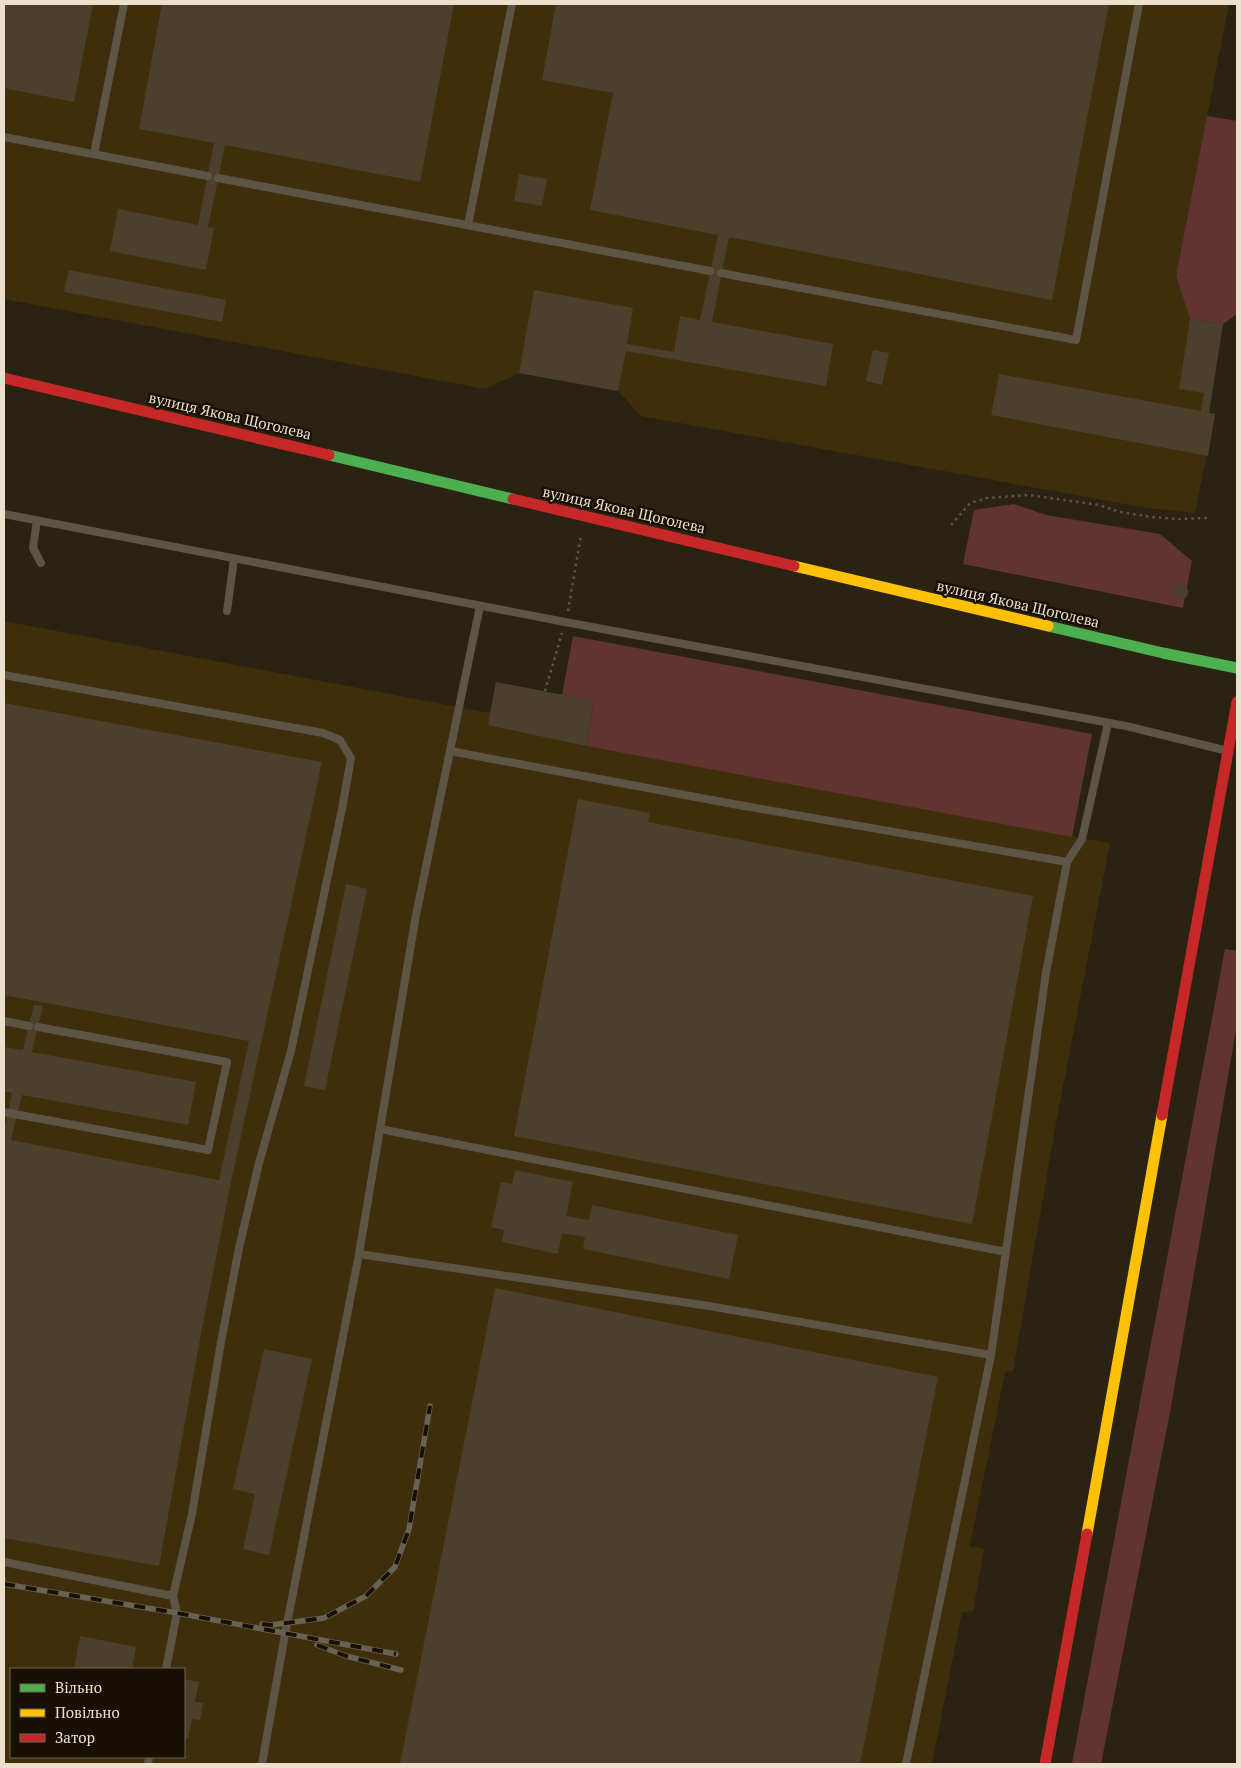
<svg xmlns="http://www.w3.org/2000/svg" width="1241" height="1768" font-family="'PT Serif',serif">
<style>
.built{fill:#3e2e0b;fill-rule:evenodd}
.green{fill:#61342f}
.building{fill:#4c402d}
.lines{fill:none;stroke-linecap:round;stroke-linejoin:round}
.path{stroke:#5c5548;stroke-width:2.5;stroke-dasharray:2.5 4;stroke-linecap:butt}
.lane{stroke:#5c5545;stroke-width:8}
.fast{stroke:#4caf50;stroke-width:11}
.slow{stroke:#ffc107;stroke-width:11}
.jam{stroke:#c62828;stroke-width:11}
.rail-casing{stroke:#686253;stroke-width:5.5}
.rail{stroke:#181103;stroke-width:4;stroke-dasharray:11;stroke-linecap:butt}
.labels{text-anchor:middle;stroke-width:5;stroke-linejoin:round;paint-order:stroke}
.street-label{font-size:15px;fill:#ebe0cb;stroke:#181103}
</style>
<rect width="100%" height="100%" fill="#2a2312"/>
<!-- built -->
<g class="built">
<polygon points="4,4 1229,4 1176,276 1190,319 1223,324 1209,413 1215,414 1195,513 1147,508 641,416 618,391 519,373 485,389 4,299"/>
<path d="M4,621l486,92 6,-31 98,19 -8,45 524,97 -54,280 -43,248 -8,1 -35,174 14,3 -11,62 -11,1 -30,152h-928zM11,1669h173v88h-173z"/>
</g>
<!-- green -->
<g class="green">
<polygon points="1207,116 1237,121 1237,314 1223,324 1190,319 1176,276"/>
<polygon points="1014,504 1046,515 1160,534 1192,561 1183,608 963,564 974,510"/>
<polygon points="573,636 1092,734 1072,837 586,746 594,701 562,695"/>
<polygon points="1225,949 1237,951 1237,1024 1171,1407 1101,1764 1072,1764"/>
</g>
<!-- building -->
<g class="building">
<polygon points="4,4 93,4 74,102 4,88"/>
<polygon points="162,4 454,4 420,182 225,145 208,227 214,228 206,270 110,251 118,209 198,225 214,143 139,129"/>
<polygon points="556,4 1109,4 1052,300 729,237 712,322 833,344 826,386 626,351 618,391 519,373 534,290 633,308 627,344 674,352 680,316 700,320 718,235 590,210 613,93 542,80"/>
<polygon points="519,174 547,179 542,206 514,201"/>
<polygon points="69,270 226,300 222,322 64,292"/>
<polygon points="1190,319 1223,324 1209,413 1215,414 1208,456 991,415 999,374 1201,411 1204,393 1179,389"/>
<polygon points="873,350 889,353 882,385 866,381"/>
<circle cx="1180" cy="592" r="8"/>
<polygon points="496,682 594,701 586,746 488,725"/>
<polygon points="4,703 322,762 231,1182 202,1328 159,1566 4,1538 4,1131 12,1093 4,1091 4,1047 23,1050 34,1005 43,1006 32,1052 196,1082 188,1125 22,1095 11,1140 219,1180 249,1041 4,995"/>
<polygon points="578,799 650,813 648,822 1033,896 972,1224 514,1136"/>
<polygon points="346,884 367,889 325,1090 304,1086"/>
<polygon points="515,1170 573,1182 566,1216 589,1220 592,1205 738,1235 729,1279 583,1249 585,1237 562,1233 558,1254 502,1242 504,1230 491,1227 501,1182 512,1184"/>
<polygon points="495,1288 938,1377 860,1764 400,1764"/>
<polygon points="264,1349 312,1359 269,1555 243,1549 255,1494 233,1489"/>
<polygon points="80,1636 136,1647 132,1669 74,1669"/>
<polygon points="184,1679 199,1682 195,1702 203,1703 200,1720 192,1719 188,1739 184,1738"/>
</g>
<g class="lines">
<!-- path -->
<g class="path">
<polyline points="951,525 970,503 987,498 1029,495 1099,505 1120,512 1151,517 1177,519 1208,518"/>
<polyline points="568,611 581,535"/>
<polyline points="545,691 562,633"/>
<polyline points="4,1587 6,1574"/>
</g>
<!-- lane -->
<g class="lane">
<polyline points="4,137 208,176"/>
<polyline points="94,154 124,4"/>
<polyline points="218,178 710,271"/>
<polyline points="468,225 512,4"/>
<polyline points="721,273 1076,340 1139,4"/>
<polyline points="4,514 565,622 1126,726 1224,750"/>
<polyline points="37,520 33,548 41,563"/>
<polyline points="227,611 234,559"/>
<polyline points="4,675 323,733 340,740 351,758 342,809 291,1051 259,1163 239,1248 221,1342 192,1514 173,1596 177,1613 166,1669"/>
<polyline points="450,751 733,804 1067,862"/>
<polyline points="4,1021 29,1026"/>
<polyline points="4,1112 208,1150 227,1062 38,1027"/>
<polyline points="380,1129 1006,1252"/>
<polyline points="359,1254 709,1306 991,1355"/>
<polyline points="4,1562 173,1596"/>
<polyline points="148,1764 149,1757"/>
<polyline points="262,1764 285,1634 359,1254 416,915 480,606"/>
<polyline points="906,1764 991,1355 1046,973 1067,862 1082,839 1108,723"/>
</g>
<!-- fast -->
<g class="fast">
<polyline points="329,455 513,499"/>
<polyline points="1048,626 1163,653 1237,668"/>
</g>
<!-- slow -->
<g class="slow">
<polyline points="794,566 1048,626"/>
<polyline points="1087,1534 1162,1115"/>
</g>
<!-- jam -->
<g class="jam">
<polyline points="4,378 329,455"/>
<polyline points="513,499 794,566"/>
<polyline points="1162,1115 1237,702"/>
<polyline points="1045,1764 1087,1534"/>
</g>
<!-- rail casing -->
<g class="rail-casing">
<g id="rail">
<polyline points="4,1584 177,1613 396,1654"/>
<polyline points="262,1624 271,1625 324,1618 366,1596 395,1567 409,1529 430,1406"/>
<polyline points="317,1645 346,1656 401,1670"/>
</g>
</g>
<!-- rail -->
<use href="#rail" class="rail"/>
</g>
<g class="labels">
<!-- street labels -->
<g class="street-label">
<text transform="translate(230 416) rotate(13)" y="5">вулиця Якова Щоголева</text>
<text transform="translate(624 510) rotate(13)" y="5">вулиця Якова Щоголева</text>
<text transform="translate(1018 604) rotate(13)" y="5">вулиця Якова Щоголева</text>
</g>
</g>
<!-- border -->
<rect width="1241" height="1768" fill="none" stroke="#ebe0cb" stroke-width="10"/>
<!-- legend -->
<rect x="10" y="1668" width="175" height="90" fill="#181103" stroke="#6c6453"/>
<rect x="20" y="1684" width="25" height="8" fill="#4caf50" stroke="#6c6453"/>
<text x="55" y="1693" font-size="15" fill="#ebe0cb">Вільно</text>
<rect x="20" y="1709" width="25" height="8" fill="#ffc107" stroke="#6c6453"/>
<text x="55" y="1718" font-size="15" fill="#ebe0cb">Повільно</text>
<rect x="20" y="1734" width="25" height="8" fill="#c62828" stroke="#6c6453"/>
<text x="55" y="1743" font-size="15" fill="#ebe0cb">Затор</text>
</svg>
